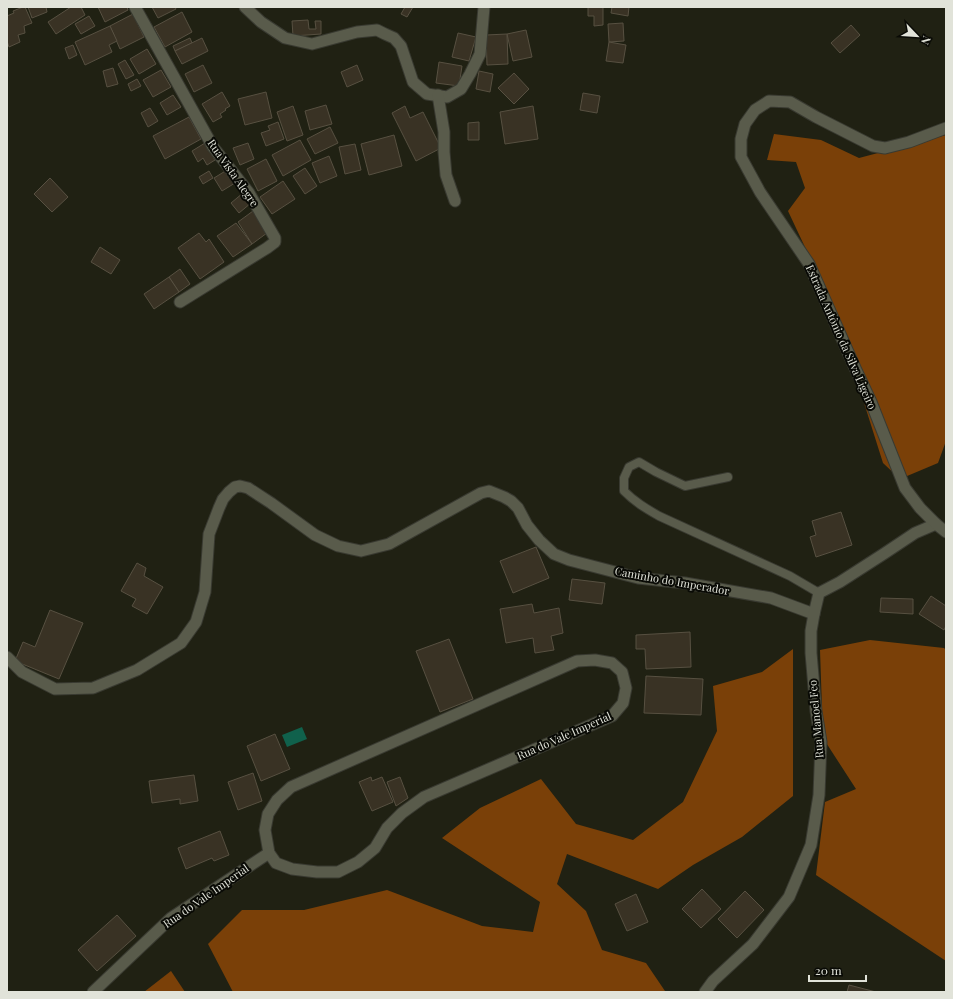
<svg xmlns="http://www.w3.org/2000/svg" width="953" height="999" font-family="'Playfair Display',serif">
<style>
.forest{fill:#7a4008}
.water{fill:#10614c}
.building{fill:#393224;stroke:#575041}
.lines{fill:none;stroke-linecap:round;stroke-linejoin:round}
.service-casing{stroke:#393a31;stroke-width:10}
.minor-casing{stroke:#393a31;stroke-width:13}
.tertiary-casing{stroke:#393a31;stroke-width:13}
.service{stroke:#595b4b;stroke-width:8}
.minor{stroke:#595b4b;stroke-width:11}
.tertiary{stroke:#595b4b;stroke-width:11}
.labels{text-anchor:middle;stroke-width:4;stroke-linejoin:round;paint-order:stroke}
.street-label{font-size:11px;fill:#e1e3d9;stroke:#090a05}
</style>
<rect width="100%" height="100%" fill="#202113"/>
<!-- forest -->
<g class="forest">
<polygon points="774,134 821,140 859,158 946,135 946,441 938,463 900,479 883,463 835,311 788,211 805,188 796,162 767,160"/>
<polygon points="870,640 944,648 946,650 946,961 816,875 825,802 856,789 823,738 820,650"/>
<polygon points="793,649 793,796 742,837 693,865 658,889 567,854 557,884 586,911 602,950 646,963 665,991 665,992 233,992 208,944 242,910 304,910 387,890 482,926 533,932 540,902 442,838 480,808 541,779 576,824 633,840 683,802 717,731 713,686 762,672"/>
<polygon points="171,971 185,992 144,992"/>
</g>
<!-- water -->
<polygon class="water" points="302,727 307,739 287,747 282,735"/>
<!-- building -->
<g class="building">
<polygon points="23,7 25,7 32,23 24,26 25,33 18,35 20,42 9,47 7,41 7,16 14,13 13,11"/>
<polygon points="28,7 46,7 47,12 32,18"/>
<polygon points="71,7 81,7 85,15 56,34 48,22"/>
<polygon points="98,7 127,7 128,10 105,22"/>
<polygon points="152,7 175,7 176,9 158,18"/>
<polygon points="405,7 413,7 407,17 401,14"/>
<polygon points="588,7 603,7 603,25 594,26 594,16 588,16"/>
<polygon points="612,7 629,7 628,16 611,13"/>
<polygon points="182,12 192,32 165,47 154,27"/>
<polygon points="133,14 144,37 120,49 110,26"/>
<polygon points="89,16 95,26 81,34 75,24"/>
<polygon points="308,20 309,29 316,29 315,21 321,21 321,34 293,36 292,21"/>
<polygon points="623,23 624,41 609,42 608,24"/>
<polygon points="851,25 860,35 840,53 831,43"/>
<polygon points="110,26 117,41 109,45 112,52 85,65 75,42"/>
<polygon points="526,30 532,57 513,61 507,34"/>
<polygon points="458,33 476,37 469,61 452,57"/>
<polygon points="507,34 508,64 487,65 486,35"/>
<polygon points="190,38 192,43 175,51 173,46"/>
<polygon points="202,38 208,51 182,64 175,51"/>
<polygon points="609,42 626,45 623,63 606,61"/>
<polygon points="73,45 77,55 69,59 65,48"/>
<polygon points="147,49 156,64 139,74 130,59"/>
<polygon points="125,60 134,75 126,79 118,64"/>
<polygon points="439,62 462,66 459,86 436,83"/>
<polygon points="203,65 212,83 194,92 185,74"/>
<polygon points="357,65 363,80 347,87 341,72"/>
<polygon points="113,68 118,84 107,87 103,71"/>
<polygon points="161,70 171,87 153,97 143,80"/>
<polygon points="479,71 493,74 490,92 476,89"/>
<polygon points="514,73 529,89 514,104 498,88"/>
<polygon points="137,79 141,86 131,91 128,84"/>
<polygon points="222,92 230,106 225,109 226,110 220,114 222,117 213,122 202,104"/>
<polygon points="266,92 272,118 245,125 238,99"/>
<polygon points="583,93 600,96 597,113 580,110"/>
<polygon points="173,95 181,107 167,115 160,103"/>
<polygon points="326,105 332,124 310,130 305,111"/>
<polygon points="293,106 303,135 287,141 277,112"/>
<polygon points="405,106 410,118 423,112 441,148 416,161 392,113"/>
<polygon points="533,106 538,139 505,144 500,112"/>
<polygon points="150,108 158,121 148,127 141,113"/>
<polygon points="189,117 201,139 165,159 153,136"/>
<polygon points="278,122 284,139 266,146 261,133 270,130 268,126"/>
<polygon points="479,122 479,140 468,140 468,123"/>
<polygon points="330,127 338,143 315,154 307,139"/>
<polygon points="394,135 402,166 369,175 361,144"/>
<polygon points="300,140 311,160 283,176 272,155"/>
<polygon points="205,143 215,160 207,165 203,158 198,162 192,151"/>
<polygon points="248,143 254,159 240,165 233,148"/>
<polygon points="355,144 361,170 345,174 339,147"/>
<polygon points="329,156 337,176 320,183 312,163"/>
<polygon points="266,159 277,181 258,191 247,169"/>
<polygon points="305,168 317,186 305,194 293,176"/>
<polygon points="227,170 235,183 222,191 214,178"/>
<polygon points="209,171 213,178 203,184 199,177"/>
<polygon points="50,178 68,197 52,212 34,194"/>
<polygon points="283,181 295,199 272,214 260,197"/>
<polygon points="243,193 251,203 239,213 231,203"/>
<polygon points="253,211 267,233 252,244 238,222"/>
<polygon points="236,223 252,244 233,257 217,236"/>
<polygon points="199,233 206,242 209,239 224,262 200,279 178,248"/>
<polygon points="100,247 120,260 111,274 91,262"/>
<polygon points="180,269 190,284 179,292 169,277"/>
<polygon points="169,277 179,292 154,309 144,294"/>
<polygon points="841,512 852,545 816,557 810,537 816,535 812,521"/>
<polygon points="536,547 549,578 513,593 500,561"/>
<polygon points="137,563 146,568 144,576 163,587 147,614 132,606 136,599 121,591"/>
<polygon points="572,579 605,583 602,604 569,600"/>
<polygon points="931,596 946,606 946,626 944,630 919,614"/>
<polygon points="881,598 913,599 913,614 880,612"/>
<polygon points="532,604 534,613 559,608 563,633 551,636 554,650 535,653 533,638 506,643 500,609"/>
<polygon points="50,610 83,623 59,679 15,661 23,642 35,647"/>
<polygon points="690,632 691,667 646,669 645,649 636,649 636,635"/>
<polygon points="449,639 473,699 440,712 416,651"/>
<polygon points="646,676 703,679 701,715 644,713"/>
<polygon points="275,734 290,769 261,781 247,746"/>
<polygon points="253,773 262,801 238,810 228,782"/>
<polygon points="194,775 198,801 180,804 180,799 152,803 149,781"/>
<polygon points="371,777 372,781 382,777 393,802 372,811 359,782"/>
<polygon points="400,777 408,798 396,806 387,782"/>
<polygon points="220,831 229,855 214,861 212,858 186,869 178,848"/>
<polygon points="702,889 721,909 701,928 682,909"/>
<polygon points="745,891 764,910 737,938 718,919"/>
<polygon points="636,894 648,922 627,931 615,904"/>
<polygon points="117,915 136,936 97,971 78,950"/>
<polygon points="849,985 876,992 847,992"/>
</g>
<g class="lines">
<!-- service casing -->
<g class="service-casing">
<path id="service" d="M728,477l-43,9 -29,-14 -17,-10 -10,5 -5,11v13c11,11 21,17 35,25l131,60 29,17"/>
</g>
<!-- minor casing -->
<g class="minor-casing">
<g id="minor">
<polyline points="135,7 213,147 249,193 275,238 275,242 267,248 180,302"/>
<polyline points="245,7 261,22 285,38 312,44 357,32 377,30 385,34 394,38 401,46 413,82 427,94 447,97 461,89 470,74 480,54 484,7"/>
<polyline points="438,95 444,132 444,152 446,175 455,201"/>
<polyline points="7,657 22,672 55,689 93,688 137,670 181,643 196,622 205,592 209,534 219,508 223,499 229,492 235,487 240,486 248,488 271,503 315,535 338,546 361,551 389,544 481,493 489,491 504,497 511,501 518,508 527,525 539,540 554,554 569,560 638,578 685,583 771,598 814,614"/>
<polygon points="595,660 612,663 622,672 626,688 623,703 612,716 424,797 402,813 387,828 375,848 358,862 338,872 317,872 292,869 276,863 269,853 265,830 268,814 277,800 291,787 577,661"/>
<polyline points="93,992 171,918 269,853"/>
<polyline points="705,992 713,981 753,944 789,897 811,845 819,795 821,742 816,711 811,653 811,631 814,614 819,593 840,582 885,553 915,533 936,524"/>
</g>
</g>
<!-- tertiary casing -->
<g class="tertiary-casing">
<polyline id="tertiary" points="946,128 909,142 885,148 873,146 816,117 790,102 769,101 755,110 745,124 741,139 741,157 760,192 809,264 855,368 871,402 905,488 920,508 936,524 946,532"/>
</g>
<!-- service -->
<use href="#service" class="service"/>
<!-- minor -->
<use href="#minor" class="minor"/>
<!-- tertiary -->
<use href="#tertiary" class="tertiary"/>
</g>
<g class="labels">
<!-- street labels -->
<g class="street-label">
<text transform="translate(233 173) rotate(55)" y="4">Rua Vista Alegre</text>
<text transform="translate(841 337) rotate(66)" y="4">Estrada Antônio da Silva Ligeiro</text>
<text transform="translate(672 581) rotate(10)" y="4">Caminho do Imperador</text>
<text transform="translate(816 719) rotate(-95)" y="4">Rua Manoel Feo</text>
<text transform="translate(564 736) rotate(-24)" y="4">Rua do Vale Imperial</text>
<text transform="translate(206 896) rotate(-35)" y="4">Rua do Vale Imperial</text>
</g>
</g>
<!-- border -->
<rect width="953" height="999" fill="none" stroke="#e1e3d9" stroke-width="16"/>
<!-- north arrow -->
<g transform="translate(917 36) rotate(115)" stroke="#090a05" stroke-width="3" paint-order="stroke">
<path d="M0-3L7 15L0 10L-7 15Z" fill="#e1e3d9"/>
<text y="-6" font-size="11" font-weight="bold" text-anchor="middle" fill="#e1e3d9">N</text>
</g>
<!-- scale -->
<path d="M809 975v6h57v-6" fill="none" stroke="#e1e3d9" stroke-width="2"/>
<text x="815" y="975" font-size="12" fill="#e1e3d9" stroke="#090a05" stroke-width="3" paint-order="stroke">20 m</text>
</svg>
